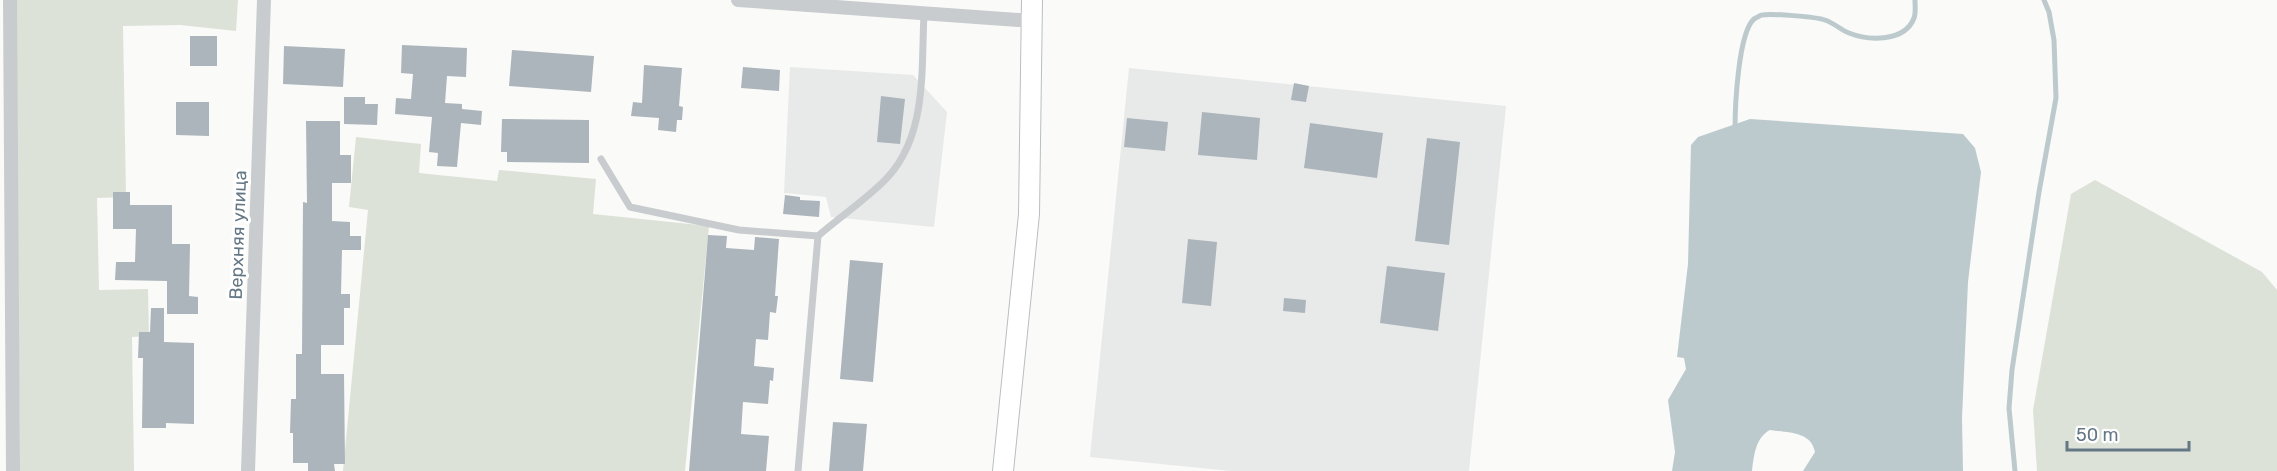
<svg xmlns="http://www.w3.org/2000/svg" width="2277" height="471" font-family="Rubik,sans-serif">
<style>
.built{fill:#e8e9e9}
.green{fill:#dce2d8}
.water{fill:#bdcacd}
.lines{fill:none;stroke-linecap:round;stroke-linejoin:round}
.stream{stroke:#bdcacd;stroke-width:5}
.building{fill:#acb5bb}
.secondary-casing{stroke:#b8bec2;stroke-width:22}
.lane{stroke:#c8cccf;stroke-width:7}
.street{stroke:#c8cccf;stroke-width:14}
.secondary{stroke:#fff;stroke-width:20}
.labels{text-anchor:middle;stroke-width:6;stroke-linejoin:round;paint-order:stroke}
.street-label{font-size:18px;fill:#647784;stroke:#fff}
</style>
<rect width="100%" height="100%" fill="#fafaf8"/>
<!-- built -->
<g class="built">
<polygon points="790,67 913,75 947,112 934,227 831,217 826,197 784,193"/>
<polygon points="1129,68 1506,106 1469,471 1231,471 1090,457"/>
</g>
<!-- green -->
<g class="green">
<polygon points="15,0 238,0 236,31 180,25 123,26 126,197 97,198 99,290 148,289 149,336 132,337 134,471 20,471"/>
<polygon points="356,137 421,144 419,173 497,181 499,170 596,179 593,214 709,226 685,471 343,471 368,210 349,207"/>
<polygon points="2095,180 2262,272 2277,290 2277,471 2037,471 2033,410 2071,194"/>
</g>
<!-- water -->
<path class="water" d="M1750,119l213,15 12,14 6,24 -13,110 -6,136 1,53h-160l12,-19c-4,-21 -27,-19 -45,-22 -15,8 -16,26 -18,41h-80l3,-19 -7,-52 18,-31 -2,-11 -7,-1 11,-93 3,-119 7,-8z"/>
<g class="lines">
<!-- stream -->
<g class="stream">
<path d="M1735,130c0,-22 3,-97 19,-111 0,0 7,-4 8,-4 8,-2 55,2 63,5 9,3 16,10 24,13 20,8 56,9 65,-15 2,-5 1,-12 1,-18"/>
<polyline points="2015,471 2009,408 2012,370 2039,192 2056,98 2054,40 2049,12 2044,0"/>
</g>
</g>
<!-- building -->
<g class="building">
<rect x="190" y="36" width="27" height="30"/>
<polygon points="402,45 467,48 466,77 447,76 445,103 462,104 462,109 482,111 481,125 461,123 457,167 437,166 438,153 429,152 432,117 395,114 396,98 411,99 413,74 401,73"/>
<polygon points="284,46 345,49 343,87 283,84"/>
<polygon points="512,50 594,56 591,92 509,86"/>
<polygon points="644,65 682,68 679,106 683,107 682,120 677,120 676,132 658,130 659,118 631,116 633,102 642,103"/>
<polygon points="743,67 780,70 779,91 741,88"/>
<polygon points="1294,83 1309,86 1306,102 1291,100"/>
<polygon points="881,96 905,99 900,144 877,142"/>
<polygon points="344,97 365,97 365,104 378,104 377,125 344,124"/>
<polygon points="176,102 209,102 209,136 176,135"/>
<polygon points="1202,112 1260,118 1257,160 1198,155"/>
<polygon points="1127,118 1168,122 1165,151 1124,147"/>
<polygon points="502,119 589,120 589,163 507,162 507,152 501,152"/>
<polygon points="306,121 340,121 340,155 351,155 351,183 332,183 332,221 350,222 350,236 361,236 361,250 342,250 341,294 350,294 350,308 344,308 344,345 321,345 321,374 344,374 345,464 334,464 335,471 308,471 308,463 293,463 293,433 290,433 291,399 296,399 296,354 302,354 303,202 307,203"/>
<polygon points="1310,123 1383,133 1377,178 1304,168"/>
<polygon points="1427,138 1460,142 1449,245 1415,241"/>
<polygon points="113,192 130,192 130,205 172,205 172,244 190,244 189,296 198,297 198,314 167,314 167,281 115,280 116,262 135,262 136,229 113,229"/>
<polygon points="785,195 800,197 800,200 820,201 819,217 783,214"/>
<polygon points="708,235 727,236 726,248 754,250 755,237 779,239 775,296 778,296 776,313 770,312 768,340 756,339 754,366 774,368 773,381 770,380 768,404 743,402 741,434 769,436 766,471 689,471"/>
<polygon points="1188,239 1217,242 1211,306 1182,303"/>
<polygon points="850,260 883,263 873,382 840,379"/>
<polygon points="1387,266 1445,273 1438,331 1380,323"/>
<polygon points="1284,298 1306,300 1305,313 1283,311"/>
<polygon points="151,308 164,308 164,342 194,343 194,424 166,423 166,428 142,428 143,358 138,358 139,332 150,332"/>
<polygon points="833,422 867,424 863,471 829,471"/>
</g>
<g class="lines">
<!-- secondary casing -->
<g class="secondary-casing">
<polyline id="secondary" points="1003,471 1029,214 1032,0"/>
</g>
<!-- lane -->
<g class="lane">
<polyline points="601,159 630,207 739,230 818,236"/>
<path d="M798,471l20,-235c21,-18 44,-34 64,-53 46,-43 39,-112 42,-169"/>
</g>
<!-- street -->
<g class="street">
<polyline points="10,0 13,471"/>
<polyline points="738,0 1032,21"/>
<polyline points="248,471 264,0"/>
</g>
<!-- secondary -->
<use href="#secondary" class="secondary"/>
</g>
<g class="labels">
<!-- street labels -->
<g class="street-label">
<text transform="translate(238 235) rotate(-88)" y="6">Верхняя улица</text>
</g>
</g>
<!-- scale -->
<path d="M2067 441v9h122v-9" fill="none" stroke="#647784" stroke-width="3"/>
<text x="2076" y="441" font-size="18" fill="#647784" stroke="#ffffff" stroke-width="4.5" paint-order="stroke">50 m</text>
</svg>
